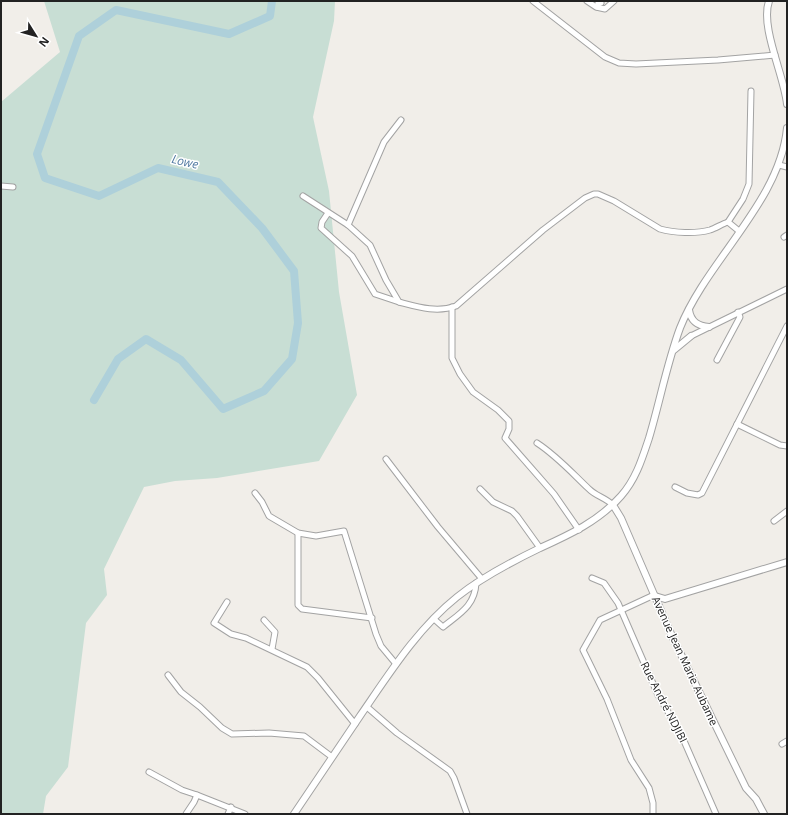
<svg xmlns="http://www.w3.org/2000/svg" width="788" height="815" font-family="'Open Sans',sans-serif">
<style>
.wetland{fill:#c8ded4}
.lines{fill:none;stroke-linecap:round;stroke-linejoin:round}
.river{stroke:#aed0da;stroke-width:8}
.minor-casing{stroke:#a3a3a3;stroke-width:7}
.tertiary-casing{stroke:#a3a3a3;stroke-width:8}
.minor{stroke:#fff;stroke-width:5}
.tertiary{stroke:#fff;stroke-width:6}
.labels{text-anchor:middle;stroke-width:3;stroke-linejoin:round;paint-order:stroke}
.street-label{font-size:11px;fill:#222;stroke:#fff}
.water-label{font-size:12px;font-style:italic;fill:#527aa2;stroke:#fff}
</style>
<rect width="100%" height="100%" fill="#f1eee9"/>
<!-- wetland -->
<polygon class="wetland" points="44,1 335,1 334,21 313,117 329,191 339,292 357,395 319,461 217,478 175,481 144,487 104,569 107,595 86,623 68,767 46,796 43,814 1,814 1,102 60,52"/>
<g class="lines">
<!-- river -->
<polyline class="river" points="94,400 118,359 146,339 181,360 223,409 264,391 292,359 298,323 294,271 262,228 218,182 158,168 99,196 45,178 37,154 79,36 116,10 229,34 270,16 272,1"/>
<!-- minor casing -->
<g class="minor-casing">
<g id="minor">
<polyline points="533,1 605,57 619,63 636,64 718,60 775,55"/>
<polyline points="587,1 596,7 605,9 614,1"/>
<polygon points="600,2 601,3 598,3 597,7"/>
<polyline points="779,165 787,167"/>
<polyline points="1,186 13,187"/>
<path d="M303,196l45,29 22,20 16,35 13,22c19,5 38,11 57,4l87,-76 42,-32 9,-4h4l16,7 46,28c14,4 36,5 50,1 6,-2 12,-6 18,-8l11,9"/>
<polyline points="328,213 322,222 321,228 352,256 375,294 399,302"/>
<polyline points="728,222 743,199 749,184 751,91"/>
<polyline points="348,225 384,142 401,120"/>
<polyline points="784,237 787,235"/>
<polyline points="452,307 452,358 460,374 473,392 498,410 509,421 509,429 505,438 554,494 579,530"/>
<polyline points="691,336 787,289"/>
<polyline points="717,360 740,317 738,312"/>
<polyline points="737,424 780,445 787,446"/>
<path d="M537,443c20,13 35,30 52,46 7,7 15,8 24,16"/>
<polyline points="386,459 438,527 482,579"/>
<polyline points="675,487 687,493 698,495 702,493 787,326"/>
<polyline points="480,489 493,502 512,511 517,516 540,548"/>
<polyline points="255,493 262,502 269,516 298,533 316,536 344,531 376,634 381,646 396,664"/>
<polyline points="774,521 787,511"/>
<polyline points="298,533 298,605 302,609 372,618"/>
<polyline points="592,578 604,583 618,603 658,695 681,734 716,814"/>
<polyline points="227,602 214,623 231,634 246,638 307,667 318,678 355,724"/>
<path d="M434,619l9,8c16,-13 32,-21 33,-44"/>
<polyline points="264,620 275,632 272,649"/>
<polyline points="168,675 181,692 200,707 222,728 232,734 269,733 304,736 332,757"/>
<polyline points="367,707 397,733 450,771 454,778 467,814"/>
<polyline points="782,744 787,741"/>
<polyline points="149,772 182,790 197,795"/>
<polyline points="186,814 194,802 197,795 245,814"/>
<polyline points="228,814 231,807"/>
<polyline points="653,814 653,803 649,788 631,760 607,699 583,650 600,620 654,595"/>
</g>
</g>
<!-- tertiary casing -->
<g class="tertiary-casing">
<g id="tertiary">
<path d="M769,1c-9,26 15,74 18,103"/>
<path d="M689,310c2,12 9,16 20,17"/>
<polyline points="674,350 691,336"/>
<polyline points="613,505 621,518 672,636 746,788 756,799 764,814"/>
<polyline points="655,596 665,599 787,562"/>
<path d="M294,814c22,-33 44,-65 66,-98 29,-42 57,-87 97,-119 25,-20 54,-35 83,-49 29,-13 59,-27 81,-52 15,-17 21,-37 28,-58 11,-37 18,-75 31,-110 27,-68 100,-126 107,-200"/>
</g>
</g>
<!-- minor -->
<use href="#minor" class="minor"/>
<!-- tertiary -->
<use href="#tertiary" class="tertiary"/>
</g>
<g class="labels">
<!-- street labels -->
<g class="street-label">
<text transform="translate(685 661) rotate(65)" y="4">Avenue Jean Marie Aubame</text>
<text transform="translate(664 702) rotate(63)" y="4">Rue André NDJIBI</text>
</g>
<!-- water labels -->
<g class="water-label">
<text transform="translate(185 162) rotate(13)" y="4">Lowe</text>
</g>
</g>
<!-- border -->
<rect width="788" height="815" fill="none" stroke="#222222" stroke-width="4"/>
<!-- north arrow -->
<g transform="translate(36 36) rotate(127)" stroke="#ffffff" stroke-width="3" paint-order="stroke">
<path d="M0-3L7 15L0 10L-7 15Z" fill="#222222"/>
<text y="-6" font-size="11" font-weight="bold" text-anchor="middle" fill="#222222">N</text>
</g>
</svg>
